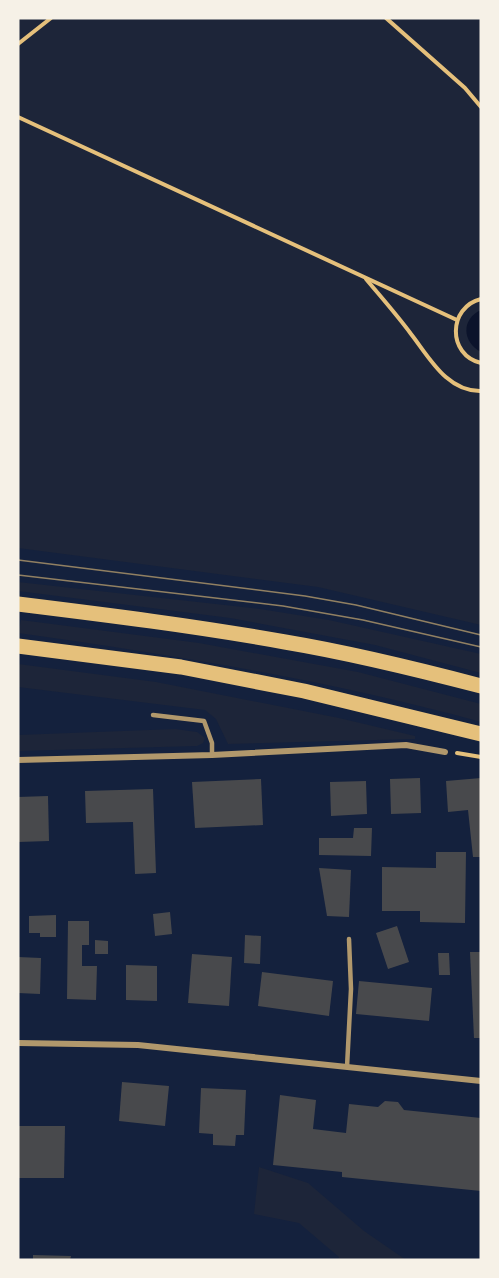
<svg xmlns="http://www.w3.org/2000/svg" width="499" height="1278" font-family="Montserrat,sans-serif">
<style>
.green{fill:#1d2539}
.water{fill:#0b132b}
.building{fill:#48494c}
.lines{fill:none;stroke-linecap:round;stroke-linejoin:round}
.path{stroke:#e5c07b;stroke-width:4}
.service{stroke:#b1986c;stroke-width:4.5}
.minor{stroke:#b1986c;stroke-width:6}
.primary{stroke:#e5c07b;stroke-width:15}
.tram{stroke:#918062;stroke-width:1.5}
</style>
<rect width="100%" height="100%" fill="#14213d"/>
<!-- green -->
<g class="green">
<polygon points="18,18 481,18 481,625 318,587 18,548"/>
<polygon points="18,582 260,609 329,620 481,654 481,673 375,645 230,618 18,591"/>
<path d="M21,620l178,23 159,29 123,32v18c-153,-42 -306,-67 -463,-89z"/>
<polygon points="18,664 156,682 339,718 415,736 415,739 228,744 216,719 205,710 18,687"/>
<polygon points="175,729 197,732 205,738 203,743 197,746 18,751 18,735"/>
<polygon points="259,1167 308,1183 364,1231 406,1260 338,1260 339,1257 299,1223 254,1214"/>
</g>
<!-- water -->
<path class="water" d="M481,310v42c-19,-10 -20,-33 0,-42z"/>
<!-- building -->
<g class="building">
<polygon points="420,778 421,813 391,814 390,779"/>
<polygon points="481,778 481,857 473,857 468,810 448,812 446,781"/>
<polygon points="261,779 263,825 195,828 192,782"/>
<polygon points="366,781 367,814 331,816 330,782"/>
<polygon points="153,789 156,873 135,874 133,822 86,823 85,791"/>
<polygon points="48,796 49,841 18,842 18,797"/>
<polygon points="354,828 372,828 371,856 319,855 319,838 353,838"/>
<polygon points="436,852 466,852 465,923 420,922 420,911 382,911 382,867 436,868"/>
<polygon points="319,868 351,870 349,917 327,916"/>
<polygon points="170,912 172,934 155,936 153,914"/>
<polygon points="56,915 56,937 40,937 40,933 29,933 29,916"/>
<polygon points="68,921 89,921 89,945 82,945 82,966 97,966 96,1000 67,999"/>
<polygon points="397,926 409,962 388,969 376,933"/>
<polygon points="245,935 261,936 260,964 244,963"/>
<polygon points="95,940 108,941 108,954 95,954"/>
<polygon points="470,952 481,952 481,1038 474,1038"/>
<polygon points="438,953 449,953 450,975 439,975"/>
<polygon points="192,954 232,957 229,1006 188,1003"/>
<polygon points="18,957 41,958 40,994 18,993"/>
<polygon points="126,965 157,966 157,1001 126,1000"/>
<polygon points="262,972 333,981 329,1016 258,1006"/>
<polygon points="359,981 432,988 429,1021 356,1014"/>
<polygon points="122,1082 169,1086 165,1126 119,1121"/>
<polygon points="201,1088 246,1090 244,1135 236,1135 235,1146 213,1145 213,1134 199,1133"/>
<polygon points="280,1095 316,1100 313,1129 346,1133 349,1104 378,1107 385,1101 398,1102 404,1110 481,1118 481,1191 342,1177 342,1172 273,1165"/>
<polygon points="18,1126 65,1126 64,1178 18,1178"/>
<polygon points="33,1255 71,1256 70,1260 33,1260"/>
</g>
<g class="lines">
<!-- path -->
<g class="path">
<polyline points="386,18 465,88 481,107"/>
<polyline points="18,44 51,18"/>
<polyline points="18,117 457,320"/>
<path d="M366,279c15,18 31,36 45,55 18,23 36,58 70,57"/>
<path d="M481,299c-33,8 -34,56 0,64"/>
<polyline points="457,753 481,757"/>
</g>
<!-- service -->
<g class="service">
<polyline points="153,715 204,721 212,743 212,755"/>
<polyline points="347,1067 351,989 349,939"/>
</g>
<!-- minor -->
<g class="minor">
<polyline points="18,760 212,755 406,745 445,752"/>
<polyline points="18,1043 138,1045 481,1081"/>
</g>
<!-- primary -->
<g class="primary">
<path d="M18,604c89,11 178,22 267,38 66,11 131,27 196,44"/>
<polyline points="18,646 181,667 304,691 481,734"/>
</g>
<!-- tram -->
<g class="tram">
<polyline points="18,560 305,596 356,605 481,635"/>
<polyline points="18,575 283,606 363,620 481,647"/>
</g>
</g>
<!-- border -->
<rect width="499" height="1278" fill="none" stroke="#f6f1e7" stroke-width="39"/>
</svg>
